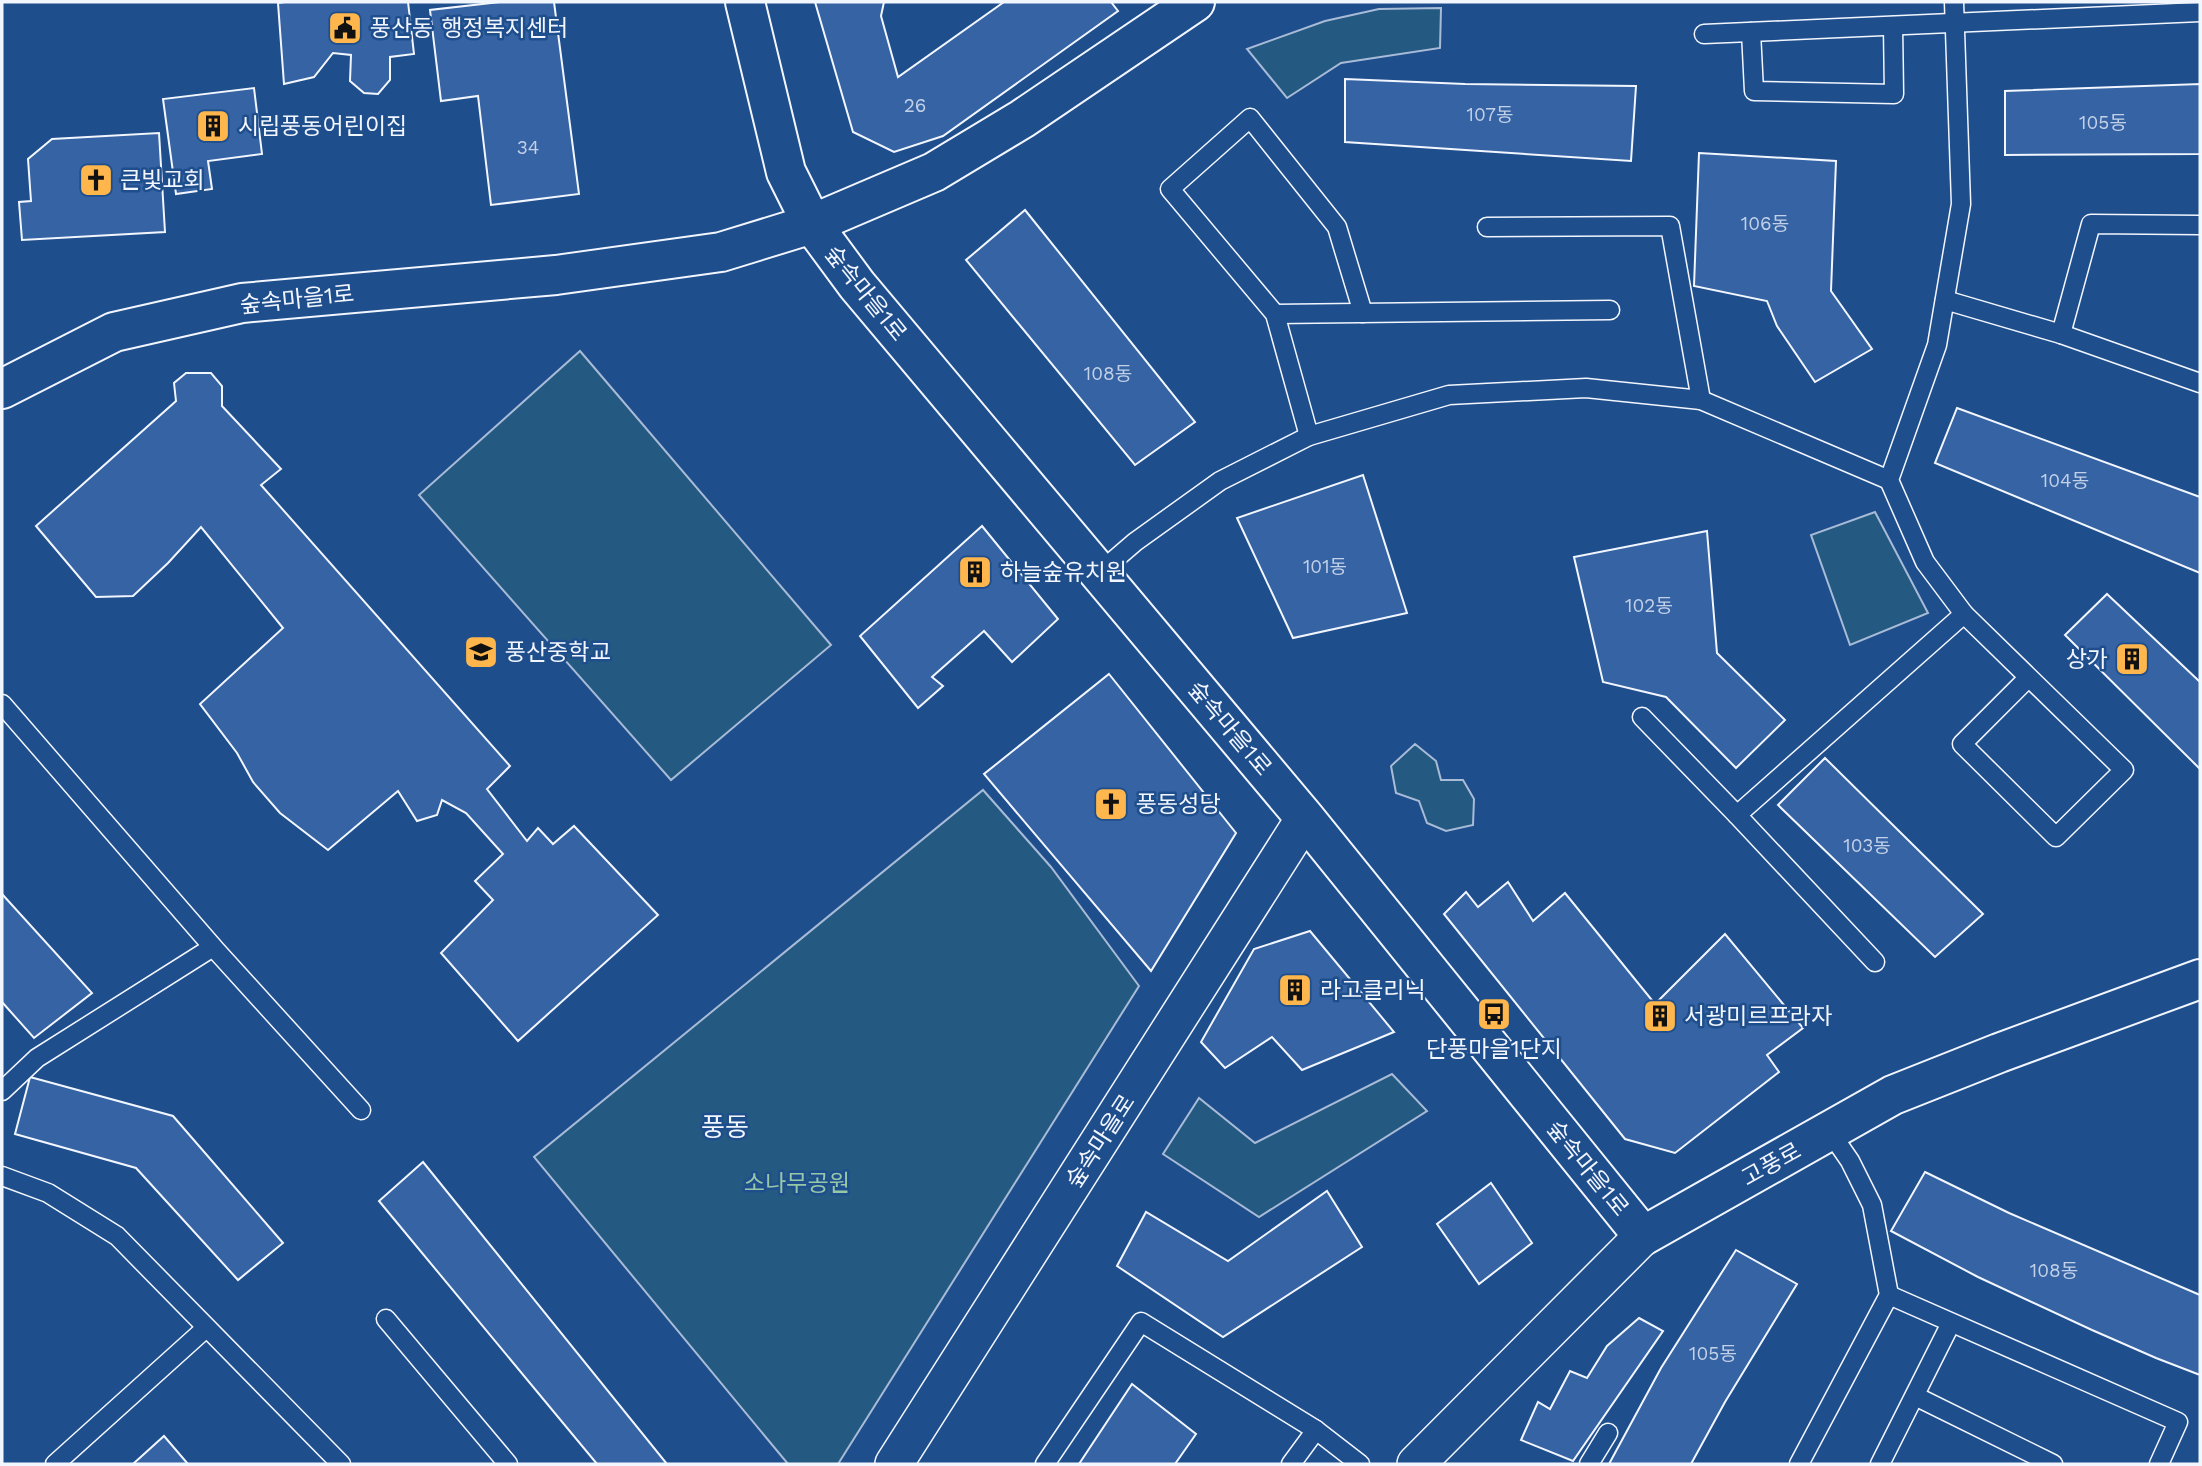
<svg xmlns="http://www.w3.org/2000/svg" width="2202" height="1466" font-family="'Work Sans','Noto Sans KR',sans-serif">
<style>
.green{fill:#245a82;stroke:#a8bbd7;stroke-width:2}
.building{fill:#3563a3;stroke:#f2f6ff;stroke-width:2}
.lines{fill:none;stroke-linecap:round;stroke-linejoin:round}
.lane-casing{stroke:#f2f6ff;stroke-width:21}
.street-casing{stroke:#f2f6ff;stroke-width:40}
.secondary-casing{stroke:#f2f6ff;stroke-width:42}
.lane{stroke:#1f4e8c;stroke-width:18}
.street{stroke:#1f4e8c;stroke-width:37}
.secondary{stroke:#1f4e8c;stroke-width:38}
.labels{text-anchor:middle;stroke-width:5;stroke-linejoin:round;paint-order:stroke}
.number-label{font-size:19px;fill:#c3d1e8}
.poi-label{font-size:23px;fill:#f2f6ff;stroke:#1f4e8c;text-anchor:start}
.street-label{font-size:23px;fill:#f2f6ff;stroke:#1f4e8c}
.park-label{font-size:23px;fill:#97c8a6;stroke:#1f4e8c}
.quarter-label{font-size:26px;fill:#f2f6ff;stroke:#1f4e8c}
</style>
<rect width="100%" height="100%" fill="#1f4e8c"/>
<!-- green -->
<g class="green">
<polygon points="1441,8 1440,48 1341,63 1287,98 1247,49 1325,21 1379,9"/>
<polygon points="580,351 831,645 671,780 419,495"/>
<polygon points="1875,512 1928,613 1850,645 1811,535"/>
<polygon points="1415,744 1436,761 1441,780 1463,780 1474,799 1473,825 1446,831 1427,823 1419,801 1396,793 1391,766"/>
<polygon points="983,790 1051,867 1139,986 838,1464 788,1464 534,1157"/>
<polygon points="1392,1074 1427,1111 1259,1217 1163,1154 1199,1098 1255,1143"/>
</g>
<!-- building -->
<g class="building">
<polygon points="285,2 408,2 414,54 390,57 390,80 378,94 364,93 350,81 351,55 333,53 314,77 284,84 278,3"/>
<polygon points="500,2 554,2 579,194 491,205 478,96 441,101 430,10"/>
<polygon points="815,2 884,2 881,16 898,77 1004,2 1111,2 1118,11 943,136 894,152 853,132"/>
<polygon points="1345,79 1465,84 1636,86 1631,161 1345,142"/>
<polygon points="2200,84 2200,154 2005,155 2005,91"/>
<polygon points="254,88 262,154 208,161 212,189 176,194 163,99"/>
<polygon points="159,133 165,232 22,240 19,202 31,201 28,159 52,139"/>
<polygon points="1699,153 1836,161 1831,291 1872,349 1815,382 1777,326 1767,301 1694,286"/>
<polygon points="1025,210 1195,422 1135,465 966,260"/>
<polygon points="186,373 211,373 222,386 222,406 281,469 261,485 510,766 487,789 527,841 538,828 553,844 574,826 658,915 518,1041 441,953 493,900 475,881 503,854 466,813 442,800 437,815 417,821 398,791 328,850 280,813 253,782 237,753 200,704 283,628 201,527 168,563 133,596 96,597 36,526 176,401 174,383"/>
<polygon points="1957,408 2200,497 2200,573 1935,463"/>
<polygon points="1363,475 1407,613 1293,638 1237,518"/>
<polygon points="982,526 1058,619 1012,662 984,631 932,677 943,686 918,708 860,636"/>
<polygon points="1707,531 1717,653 1785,720 1736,768 1666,697 1603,682 1574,557"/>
<polygon points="2107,594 2200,682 2200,769 2065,635"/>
<polygon points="1109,674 1236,833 1151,971 984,774"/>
<polygon points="1825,758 1983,914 1935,957 1778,805"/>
<polygon points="1508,882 1533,921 1565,893 1655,1004 1725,934 1803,1028 1767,1055 1779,1072 1675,1153 1625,1139 1444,914 1466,892 1478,907"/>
<polygon points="2,894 92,993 34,1038 2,1002"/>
<polygon points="1310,931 1394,1032 1302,1070 1272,1037 1225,1068 1201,1042 1254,949"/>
<polygon points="30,1077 173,1116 283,1243 238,1280 136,1168 15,1134"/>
<polygon points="423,1162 667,1464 597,1464 379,1201"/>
<polygon points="1925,1172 2009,1213 2200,1295 2200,1375 2156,1358 2092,1330 1978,1277 1891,1231"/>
<polygon points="1491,1183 1532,1243 1479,1284 1437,1224"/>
<polygon points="1327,1191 1362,1247 1223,1337 1117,1266 1146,1212 1228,1261"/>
<polygon points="1736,1250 1797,1284 1725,1402 1691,1464 1609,1464 1661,1368"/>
<polygon points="1639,1318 1663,1331 1573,1461 1521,1440 1538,1402 1550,1409 1570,1371 1587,1378 1607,1346"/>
<polygon points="1132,1384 1196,1434 1175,1464 1079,1464"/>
<polygon points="164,1436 188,1464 133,1464"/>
</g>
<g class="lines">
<!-- lane casing -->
<g class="lane-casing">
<g id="lane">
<polyline points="1954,2 1961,204 1937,345 1889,480 1925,562 1964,614 2124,770 2056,837 1962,744 2028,678"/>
<polyline points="1751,32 1754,91 1894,94 1893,26"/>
<polyline points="1704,34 2200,12"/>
<polyline points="1487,227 1670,226 1701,400"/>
<polyline points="1945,300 2061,334 2200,383"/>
<polyline points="1275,314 1610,310"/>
<polyline points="2061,334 2091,224 2200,225"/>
<polyline points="1309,436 1275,314 1170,189 1250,118 1337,227 1363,313"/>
<polyline points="1099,573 1135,542 1220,481 1309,436 1449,395 1586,388 1701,400 1889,480"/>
<polyline points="2,704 213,947 361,1110"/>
<polyline points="1642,717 1737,815 1875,962"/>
<polyline points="1737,815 1964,614"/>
<polyline points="2,1091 37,1058 213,947"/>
<polyline points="2,1176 48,1193 117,1236 341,1464"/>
<polyline points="1889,1295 2178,1422 2159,1464"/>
<polyline points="386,1319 508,1464"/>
<polyline points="1915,1396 2053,1464"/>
<polyline points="55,1464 206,1328"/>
<polyline points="1045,1464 1141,1322 1316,1430 1360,1464"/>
<polyline points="1291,1464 1316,1430"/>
<polyline points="1589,1464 1608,1433"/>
<polyline points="1799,1464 1889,1295 1872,1205 1850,1161 1830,1132"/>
<polyline points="1880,1464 1951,1323"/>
</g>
</g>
<!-- street casing -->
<g class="street-casing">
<g id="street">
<polyline points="894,1464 1305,818"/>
<polyline points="1416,1464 1643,1236"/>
</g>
</g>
<!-- secondary casing -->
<g class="secondary-casing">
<g id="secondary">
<polyline points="745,2 786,172 812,224 857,285 1305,818 1643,1236 1893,1095 1999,1053 2200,979"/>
<polyline points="2,389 114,332 242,303 556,275 721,252 812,224 934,172 1022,119 1195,2"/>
</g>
</g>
<!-- lane -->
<use href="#lane" class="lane"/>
<!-- street -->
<use href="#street" class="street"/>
<!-- secondary -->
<use href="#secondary" class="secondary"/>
</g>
<!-- icons -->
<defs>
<g id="civic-square" transform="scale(1.75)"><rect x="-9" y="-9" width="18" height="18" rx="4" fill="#ffb74d" stroke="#1f4e8c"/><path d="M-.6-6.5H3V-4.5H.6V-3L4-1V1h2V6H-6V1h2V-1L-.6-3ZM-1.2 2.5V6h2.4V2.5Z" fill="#111"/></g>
<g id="building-square" transform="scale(1.75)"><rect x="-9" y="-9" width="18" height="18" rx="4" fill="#ffb74d" stroke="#1f4e8c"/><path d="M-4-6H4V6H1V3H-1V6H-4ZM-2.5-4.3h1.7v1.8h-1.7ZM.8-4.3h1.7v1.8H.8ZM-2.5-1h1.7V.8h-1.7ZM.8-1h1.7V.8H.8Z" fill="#111"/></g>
<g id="church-square" transform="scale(1.75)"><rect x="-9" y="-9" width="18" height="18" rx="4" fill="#ffb74d" stroke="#1f4e8c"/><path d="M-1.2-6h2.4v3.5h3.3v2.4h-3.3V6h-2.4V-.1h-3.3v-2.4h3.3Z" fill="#111"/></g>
<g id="school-square" transform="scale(1.75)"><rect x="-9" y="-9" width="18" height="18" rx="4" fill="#ffb74d" stroke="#1f4e8c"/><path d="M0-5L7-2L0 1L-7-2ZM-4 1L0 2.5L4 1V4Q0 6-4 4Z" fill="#111"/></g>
<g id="bus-square" transform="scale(1.75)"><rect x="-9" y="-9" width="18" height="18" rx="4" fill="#ffb74d" stroke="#1f4e8c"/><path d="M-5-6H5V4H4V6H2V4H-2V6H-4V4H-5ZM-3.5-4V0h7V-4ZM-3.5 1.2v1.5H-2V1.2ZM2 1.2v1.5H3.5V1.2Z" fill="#111"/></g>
</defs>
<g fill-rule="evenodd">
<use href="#civic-square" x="345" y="28"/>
<use href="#building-square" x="213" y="126"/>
<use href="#church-square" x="96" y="180"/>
<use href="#building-square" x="975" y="572"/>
<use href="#school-square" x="481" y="652"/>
<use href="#building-square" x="2132" y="659"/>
<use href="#church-square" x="1111" y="804"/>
<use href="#building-square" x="1295" y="990"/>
<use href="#bus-square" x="1494" y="1014"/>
<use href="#building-square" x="1660" y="1016"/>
</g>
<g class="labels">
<!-- number labels -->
<g class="number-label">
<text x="915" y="112">26</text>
<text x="1490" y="121">107동</text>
<text x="2103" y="129">105동</text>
<text x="528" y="154">34</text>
<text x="1765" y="230">106동</text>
<text x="1108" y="380">108동</text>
<text x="2065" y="487">104동</text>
<text x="1325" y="573">101동</text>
<text x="1649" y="612">102동</text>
<text x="1867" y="852">103동</text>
<text x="2054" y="1277">108동</text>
<text x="1713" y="1360">105동</text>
</g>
<!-- poi labels -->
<g class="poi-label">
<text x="370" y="36">풍산동 행정복지센터</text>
<text x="238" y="134">시립풍동어린이집</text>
<text x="120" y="188">큰빛교회</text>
<text x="1000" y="580">하늘숲유치원</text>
<text x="505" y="660">풍산중학교</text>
<text x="2108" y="667" text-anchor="end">상가</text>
<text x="1136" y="812">풍동성당</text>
<text x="1320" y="998">라고클리닉</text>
<text x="1684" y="1024">서광미르프라자</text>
<text x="1494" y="1057" text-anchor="middle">단풍마을1단지</text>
</g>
<!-- street labels -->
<g class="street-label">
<text transform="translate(866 293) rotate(51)" y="8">숲속마을1로</text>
<text transform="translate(297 299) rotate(-6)" y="8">숲속마을1로</text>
<text transform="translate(1230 728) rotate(50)" y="8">숲속마을1로</text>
<text transform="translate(1100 1141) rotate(-57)" y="8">숲속마을로</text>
<text transform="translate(1771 1164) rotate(-29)" y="8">고풍로</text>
<text transform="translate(1588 1168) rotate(51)" y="8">숲속마을1로</text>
</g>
<!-- park labels -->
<g class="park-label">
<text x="797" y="1191">소나무공원</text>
</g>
<!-- quarter labels -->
<g class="quarter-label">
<text x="725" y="1136">풍동</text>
</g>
</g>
<!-- border -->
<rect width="2202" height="1466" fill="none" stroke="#f2f6ff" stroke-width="7"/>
</svg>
